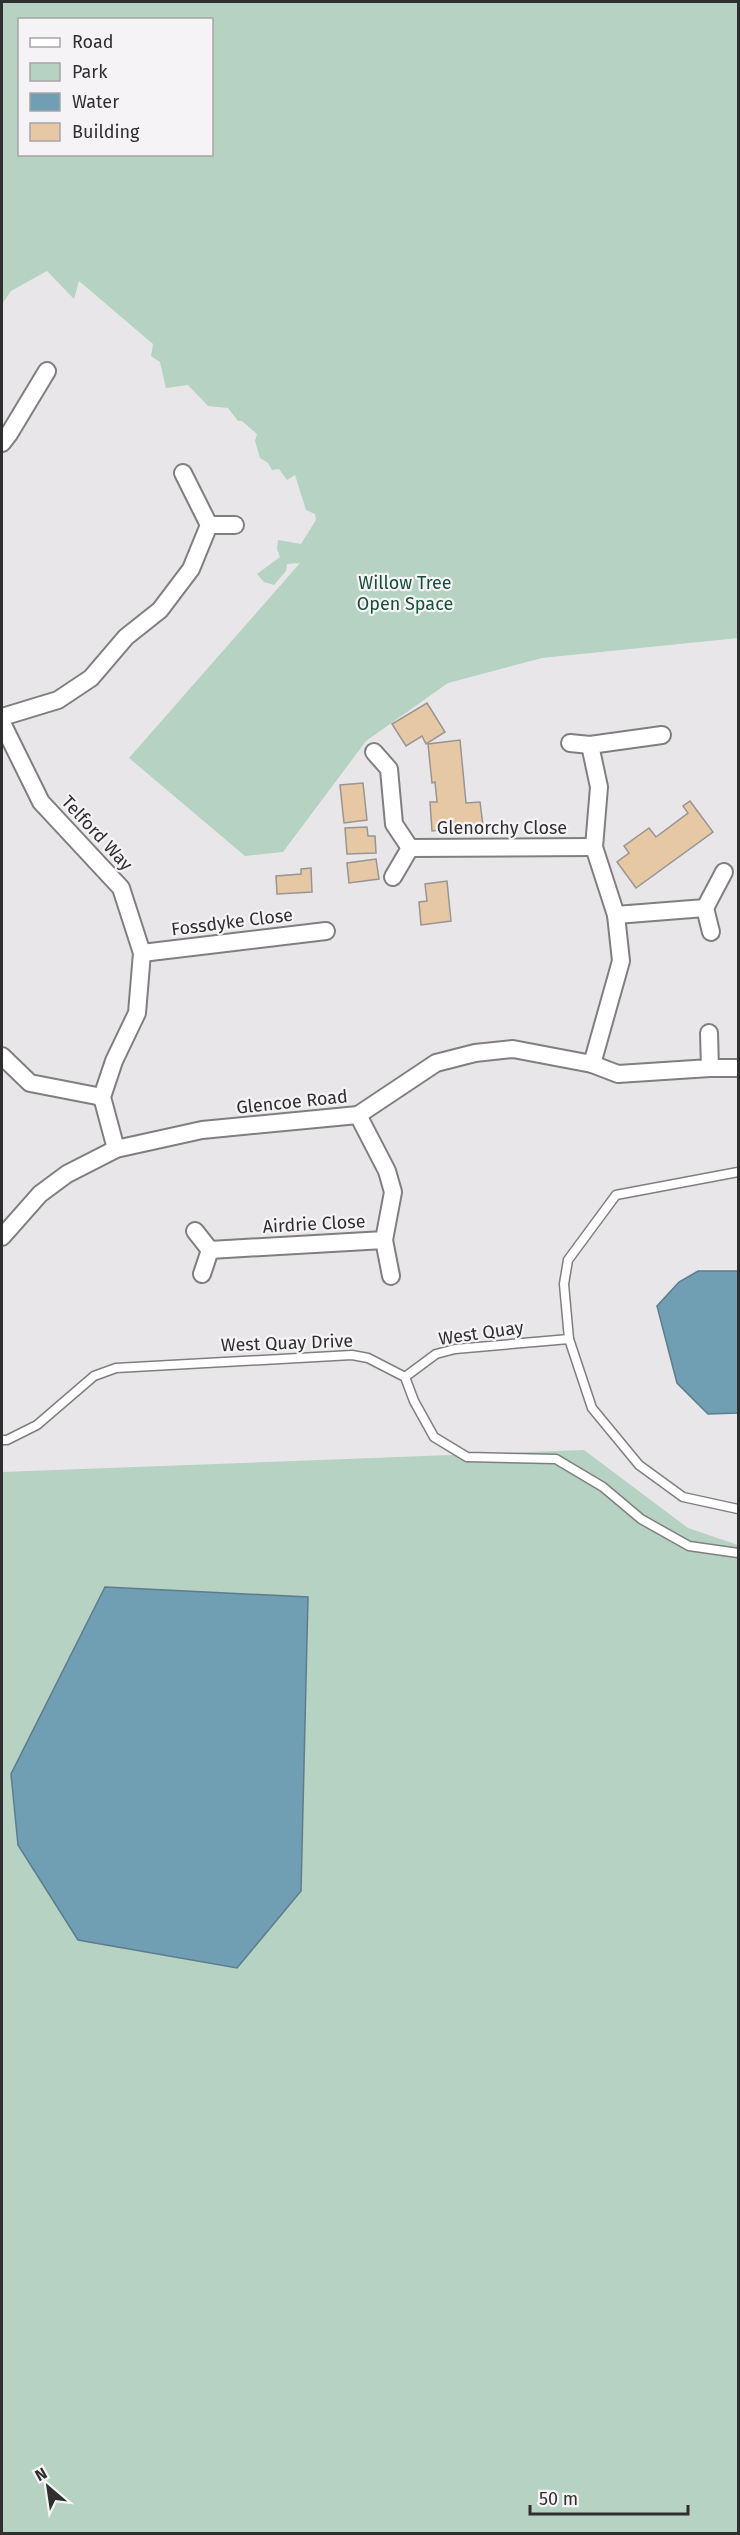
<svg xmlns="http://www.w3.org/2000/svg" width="740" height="2535" font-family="'Fira Sans',sans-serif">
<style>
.green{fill:#b5d2c3;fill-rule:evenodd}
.water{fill:#709fb4;stroke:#5d7d8c;stroke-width:1.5}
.building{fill:#e7c8a4;stroke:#989592;stroke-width:1.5}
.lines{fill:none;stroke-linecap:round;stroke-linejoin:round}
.lane-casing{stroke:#817e81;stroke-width:11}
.street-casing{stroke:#817e81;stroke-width:20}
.lane{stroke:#fff;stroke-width:8}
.street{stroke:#fff;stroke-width:16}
.labels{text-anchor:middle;stroke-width:4.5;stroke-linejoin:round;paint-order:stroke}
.park-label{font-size:18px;fill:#165039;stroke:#f6f3f7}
.street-label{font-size:18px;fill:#302f30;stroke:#f6f3f7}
</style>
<rect width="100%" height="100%" fill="#e9e6e9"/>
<!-- green -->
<g class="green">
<path d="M2,2h736v636l-196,20 -94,25 -82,58 -83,111 -38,4 -116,-98 171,-195 -13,1 -1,7 -12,14 -10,-3 -7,-8 23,-17 -3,-8 1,-9 23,4 15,-24 -1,-6 -9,-4 -11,-35 -8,5 -8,-11 -7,1 -4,-7 -8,-5 -5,-17 2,-7 -15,-13h-4l-10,-13 -20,-2 -20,-21 -22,3 -6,-26 -9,-6 2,-12 -74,-63 -5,18 -27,-28 -36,20 -9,13zM20,20h192v134h-192z"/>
<path d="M584,1450l104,78 50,17v988h-736v-1061zM18,1845l218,123 -158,-28z"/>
</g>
<!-- water -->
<g class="water">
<polygon points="698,1271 738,1271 738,1413 708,1414 677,1383 657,1306 679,1282"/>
<polygon points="105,1587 308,1597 301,1891 237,1968 78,1940 18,1845 11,1774"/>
</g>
<!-- building -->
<g class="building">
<polygon points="427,703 445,732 426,744 422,736 406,746 392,724"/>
<polygon points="460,740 466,803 480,802 483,826 432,831 430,802 437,802 435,782 432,783 428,744"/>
<polygon points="363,783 367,820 344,823 340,785"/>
<polygon points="690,801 713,832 636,888 617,862 629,853 624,846 649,828 656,837 688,813 683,806"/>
<polygon points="367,827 368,836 375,836 376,853 347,854 345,828"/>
<polygon points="376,859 379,879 349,883 347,863"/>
<polygon points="311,868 312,892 277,894 276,876 301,874 301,869"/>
<polygon points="447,881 451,921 421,925 419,902 427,901 425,884"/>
</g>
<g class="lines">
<!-- lane casing -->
<g class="lane-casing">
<g id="lane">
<polyline points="738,1172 616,1195 568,1260 564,1284 569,1339 592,1408 639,1465 683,1497 738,1509"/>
<polyline points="405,1377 436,1354 455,1349 569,1339"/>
<polyline points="2,1440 7,1440 37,1425 94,1376 116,1368 352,1355 368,1358 405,1377 414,1401 434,1437 467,1457 556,1459 603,1487 641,1519 689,1546 738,1553"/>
</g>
</g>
<!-- street casing -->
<g class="street-casing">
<g id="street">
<polyline points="2,443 9,434 47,371"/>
<polyline points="209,525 235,525"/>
<polyline points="2,717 58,700 91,678 126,637 160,610 191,569 209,525 183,473"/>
<polyline points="2,723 41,802 121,888 142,953 137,1013 114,1061 102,1097 116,1149"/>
<polyline points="570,743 590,745"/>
<polyline points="374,752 389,769 394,824 410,848 594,847"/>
<polyline points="393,877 410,848"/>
<polyline points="705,908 711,932"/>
<polyline points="616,915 705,908 724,872"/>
<polyline points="142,953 326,931"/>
<polyline points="2,1056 30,1083 102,1097"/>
<polyline points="592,1064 621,961 616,915 594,847 599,787 590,745 662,735"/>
<polyline points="710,1068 738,1068"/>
<polyline points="195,1231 210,1250 384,1240 393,1192 387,1171 358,1115"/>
<polyline points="2,1237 40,1194 67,1174 116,1149 202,1130 358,1115 436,1063 475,1053 513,1049 592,1064 618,1074 710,1068 709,1033"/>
<polyline points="384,1240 391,1276"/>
<polyline points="202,1274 210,1250"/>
</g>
</g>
<!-- lane -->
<use href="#lane" class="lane"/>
<!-- street -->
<use href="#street" class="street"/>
</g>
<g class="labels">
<!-- park labels -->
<g class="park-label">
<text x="405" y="589">Willow Tree<tspan x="405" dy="21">Open Space</tspan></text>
</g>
<!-- street labels -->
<g class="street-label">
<text x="502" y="834">Glenorchy Close</text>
<text transform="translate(97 833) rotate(47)" y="6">Telford Way</text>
<text transform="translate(232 922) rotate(-7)" y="6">Fossdyke Close</text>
<text transform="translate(292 1102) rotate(-6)" y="6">Glencoe Road</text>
<text transform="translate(314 1224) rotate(-3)" y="6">Airdrie Close</text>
<text transform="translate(481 1333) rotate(-8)" y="6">West Quay</text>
<text transform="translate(287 1343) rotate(-2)" y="6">West Quay Drive</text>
</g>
</g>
<!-- border -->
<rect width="740" height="2535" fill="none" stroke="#302f30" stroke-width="6"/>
<!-- legend -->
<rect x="18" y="18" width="195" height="138" fill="#f6f3f7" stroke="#a7a5a7" stroke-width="1.5"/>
<rect x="30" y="38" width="30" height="9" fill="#ffffff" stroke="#a7a5a7" stroke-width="1.5"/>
<text x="72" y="48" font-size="18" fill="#302f30">Road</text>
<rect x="30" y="63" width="30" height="18" fill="#b5d2c3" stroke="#a7a5a7" stroke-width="1.5"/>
<text x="72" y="78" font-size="18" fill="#302f30">Park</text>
<rect x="30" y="93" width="30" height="18" fill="#709fb4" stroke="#a7a5a7" stroke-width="1.5"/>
<text x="72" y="108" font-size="18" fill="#302f30">Water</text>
<rect x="30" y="123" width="30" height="18" fill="#e7c8a4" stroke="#a7a5a7" stroke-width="1.5"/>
<text x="72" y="138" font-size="18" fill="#302f30">Building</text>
<!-- north arrow -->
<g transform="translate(48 2487) rotate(331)" stroke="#f6f3f7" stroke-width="4.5" paint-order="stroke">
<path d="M0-4.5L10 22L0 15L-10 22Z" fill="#302f30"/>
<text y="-9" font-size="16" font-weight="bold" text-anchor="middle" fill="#302f30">N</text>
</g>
<!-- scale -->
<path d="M530 2505v9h158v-9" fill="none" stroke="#302f30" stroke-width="3"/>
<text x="539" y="2505" font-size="18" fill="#302f30" stroke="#f6f3f7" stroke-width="4.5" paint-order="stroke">50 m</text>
</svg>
